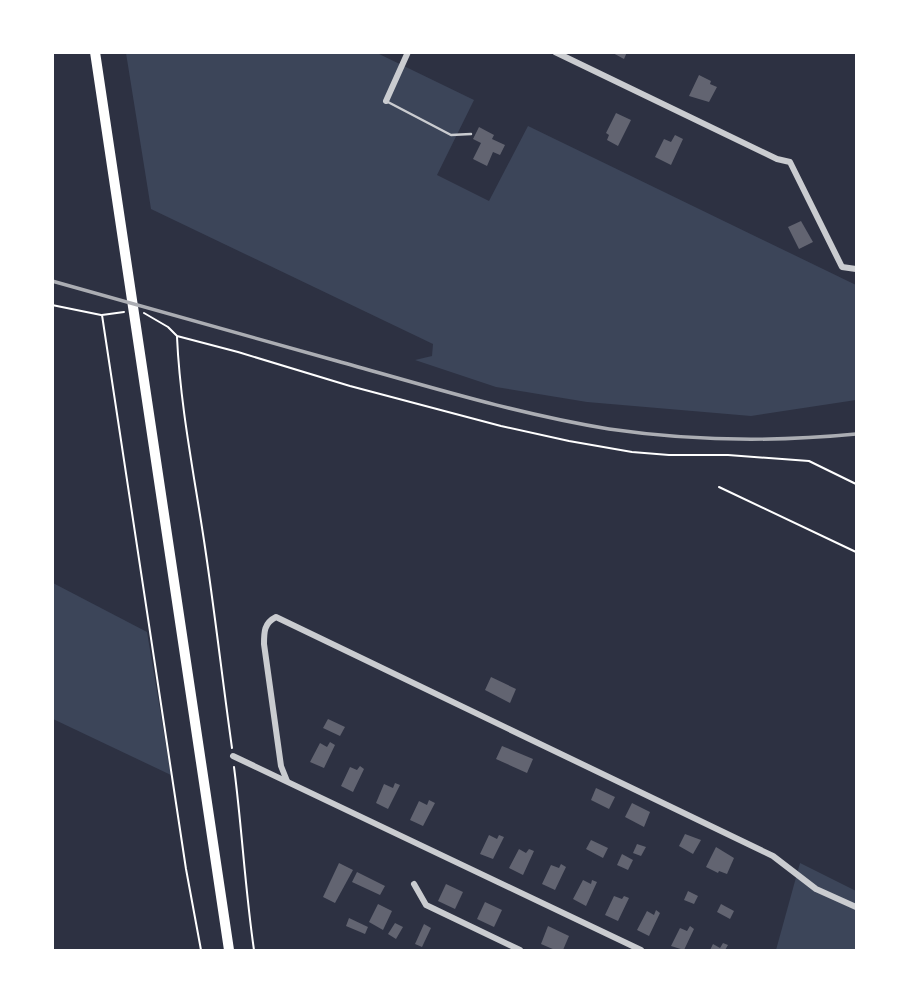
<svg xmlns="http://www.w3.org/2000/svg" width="909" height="1003" font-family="Roboto,sans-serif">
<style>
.green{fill:#3c4559}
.building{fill:#626471}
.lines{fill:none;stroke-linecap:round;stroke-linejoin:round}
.path{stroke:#fff;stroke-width:2}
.service{stroke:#caccd0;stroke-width:2.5}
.minor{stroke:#caccd0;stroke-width:6}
.primary{stroke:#fff;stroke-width:10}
.rail{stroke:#abadb3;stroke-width:3.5}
</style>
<rect width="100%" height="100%" fill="#2d3142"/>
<!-- green -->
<g class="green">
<polygon points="126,53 377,53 474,100 437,175 489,201 528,126 856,285 856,400 751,416 587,402 496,387 415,360 432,356 433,344 151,209"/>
<polygon points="53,583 147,632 171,775 53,719"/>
<polygon points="800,863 856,891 856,950 776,950"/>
</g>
<!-- building -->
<g class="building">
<polygon points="611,52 627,52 624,59"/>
<polygon points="699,75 711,81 710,84 717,87 709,102 689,96"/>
<polygon points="616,113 631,120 618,146 607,140 609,135 606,133"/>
<polygon points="479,127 494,135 492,139 505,145 500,155 493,152 487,166 473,159 481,143 473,139"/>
<polygon points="675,135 683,139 671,165 655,157 664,139 671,142"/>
<polygon points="801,221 813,242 799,249 788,227"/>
<polygon points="491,677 516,689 510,703 485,690"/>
<polygon points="328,719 345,727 340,736 323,728"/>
<polygon points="330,742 335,745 324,768 310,762 320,743 327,747"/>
<polygon points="502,746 533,759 527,773 496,759"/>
<polygon points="360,766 364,769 353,792 341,786 350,767 357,770"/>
<polygon points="395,783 400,785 388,809 376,803 384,784 393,788"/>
<polygon points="596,788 615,797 609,809 591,800"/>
<polygon points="429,800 435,803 423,826 410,820 419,801 427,805"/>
<polygon points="632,803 650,812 644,827 625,817"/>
<polygon points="685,834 701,840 693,854 679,846"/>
<polygon points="489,835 497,839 499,835 504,837 493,859 480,854"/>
<polygon points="591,840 608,848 603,858 586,849"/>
<polygon points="637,844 646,847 641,856 633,853"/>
<polygon points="716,847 734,858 727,874 719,871 718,873 706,867"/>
<polygon points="519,849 526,853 529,849 534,851 523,875 509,868"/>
<polygon points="622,854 633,860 628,870 617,865"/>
<polygon points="339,863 353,870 335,903 323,897"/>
<polygon points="561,864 566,867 555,890 542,884 551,865 559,868"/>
<polygon points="357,872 385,886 380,895 352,882"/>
<polygon points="583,880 591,884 592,880 597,882 586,906 573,899"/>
<polygon points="446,884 463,892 455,909 438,901"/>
<polygon points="688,891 698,896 694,904 684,900"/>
<polygon points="614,896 622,899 624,896 629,898 618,921 605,915"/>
<polygon points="485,902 502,910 494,927 477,919"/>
<polygon points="378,904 392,911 383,930 369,922"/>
<polygon points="721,904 734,911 730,919 717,912"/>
<polygon points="656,910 660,913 649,936 637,930 647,911 654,915"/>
<polygon points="349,918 368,927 365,934 346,926"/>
<polygon points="395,923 403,927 396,939 388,934"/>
<polygon points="424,924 431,928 422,947 415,944"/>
<polygon points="548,926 569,936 563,950 555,950 541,944"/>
<polygon points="690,926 694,929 684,950 671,946 680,928 687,931"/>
<polygon points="723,943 728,945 725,950 710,950 713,944 720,948"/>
</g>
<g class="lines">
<!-- path -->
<g class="path">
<polyline points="52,305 101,315"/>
<polyline points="124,312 102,315 186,869 201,950"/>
<polyline points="144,313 168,327 177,336 238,352 350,386 501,426 569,441 632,452 669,455 728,455 809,461 856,484"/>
<path d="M177,337c3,66 16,132 26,197 11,71 19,143 29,214"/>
<polyline points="719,487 856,552"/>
<path d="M234,767c8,61 11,122 20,183"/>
</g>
<!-- service -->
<polyline class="service" points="386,101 451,135 471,134"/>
<!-- minor -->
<g class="minor">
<polyline points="555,52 777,159 790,162 842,267 856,269"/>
<polyline points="386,101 408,52"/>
<polyline points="233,756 641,950"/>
<path d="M287,781l-6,-15 -17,-122c0,-12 0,-21 12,-27l497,239 43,33 40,18"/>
<polyline points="414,884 426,905 520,950"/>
</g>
<!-- primary -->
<polyline class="primary" points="95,52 229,950"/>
<!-- rail -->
<path class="rail" d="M52,281c95,26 190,53 285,80 90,25 180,53 272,68 82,12 165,13 247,5"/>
</g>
<!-- border -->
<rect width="909" height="1003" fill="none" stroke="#ffffff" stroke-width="108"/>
</svg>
